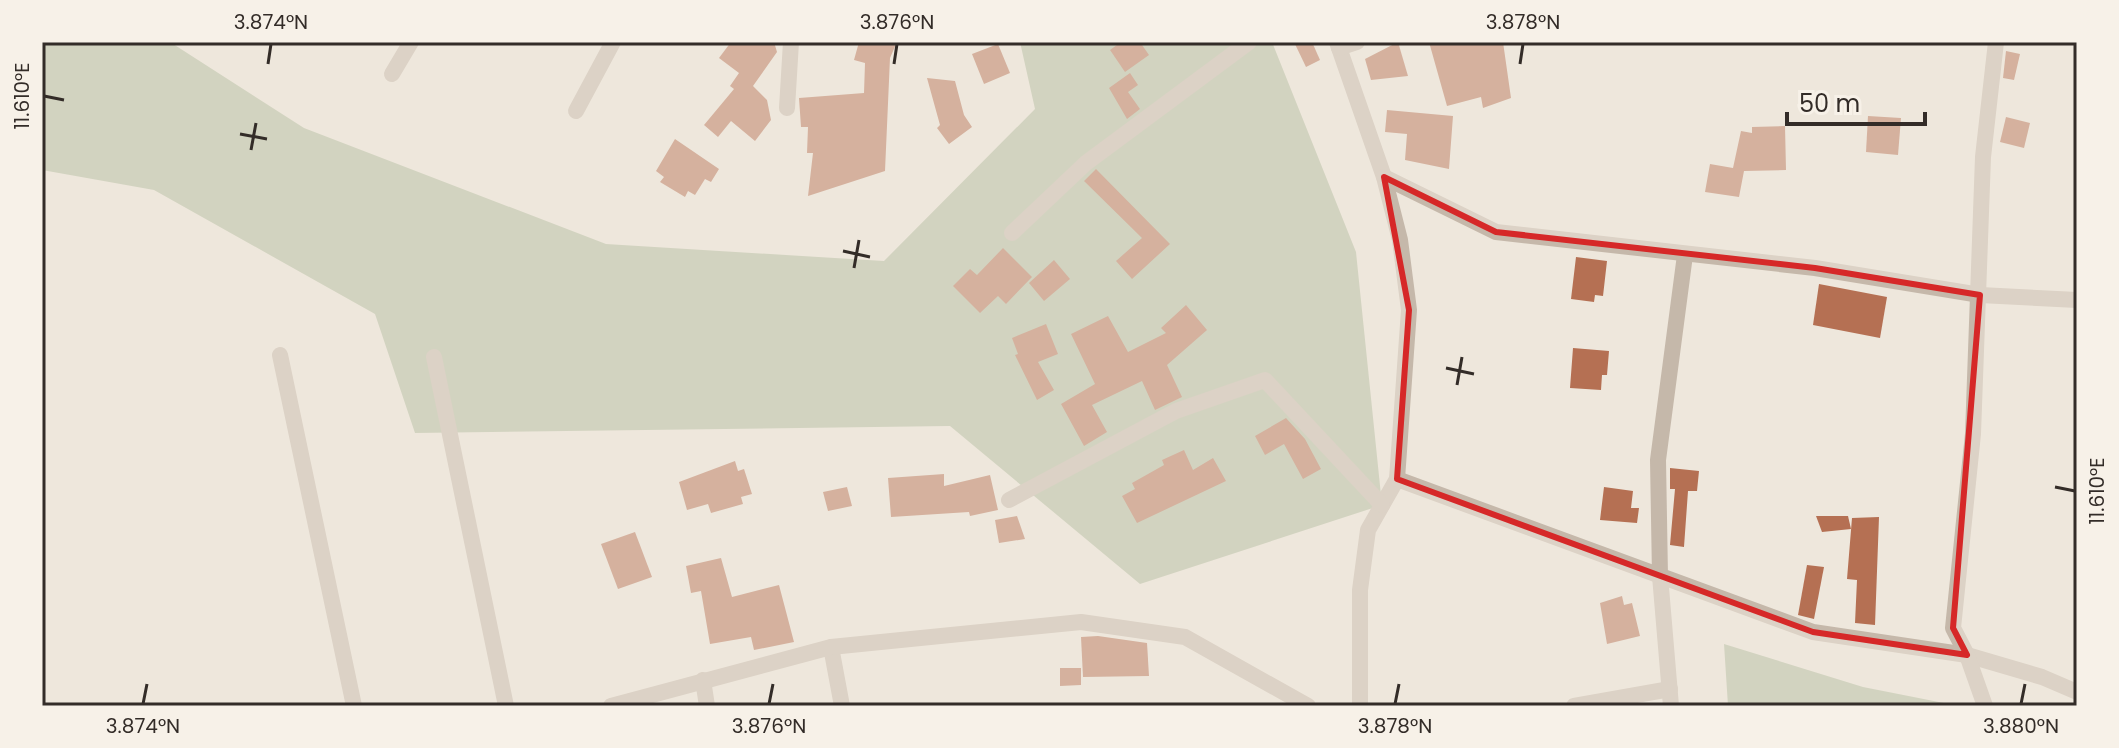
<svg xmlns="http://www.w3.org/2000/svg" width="2119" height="748" font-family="Poppins,sans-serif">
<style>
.green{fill:#b0bb9e}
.building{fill:#b57053}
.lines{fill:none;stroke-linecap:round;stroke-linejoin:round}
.minor{stroke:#c5b8aa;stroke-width:16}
.marked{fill:none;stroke:#d62828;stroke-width:6;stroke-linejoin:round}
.ticks{fill:none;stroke:#332c28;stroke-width:3}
.neatline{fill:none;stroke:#332c28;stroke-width:3}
.ticks-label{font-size:20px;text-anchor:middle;fill:#332c28}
</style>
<rect width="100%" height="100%" fill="#eee7dc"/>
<!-- green -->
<g class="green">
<polygon points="42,42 170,42 304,128 606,244 884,261 1035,109 1020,42 1272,42 1356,252 1382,505 1140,584 950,426 415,433 375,314 154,190 42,170"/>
<polygon points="1724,644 1863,687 1959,706 1728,706"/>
</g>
<!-- building -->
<g class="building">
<polygon points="731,42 774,42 777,52 753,86 767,100 771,120 755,141 731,121 718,137 704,125 734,89 730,86 739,73 719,58"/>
<polygon points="859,42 897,42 890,58 885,171 808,196 813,153 807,153 808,127 801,127 799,98 864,93 865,63 854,60"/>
<polygon points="1121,42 1140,42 1149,55 1125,72 1110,50"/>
<polygon points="1294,42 1312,42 1320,60 1306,67"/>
<polygon points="1398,42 1408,76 1371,80 1365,59"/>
<polygon points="1429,42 1503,42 1511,98 1483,108 1481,97 1447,106"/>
<polygon points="998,44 1010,73 984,84 972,54"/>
<polygon points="2006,51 2020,54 2014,80 2003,78"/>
<polygon points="1130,73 1138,85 1128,92 1140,109 1127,119 1109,88"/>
<polygon points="927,78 955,81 964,115 972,127 949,144 937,128 940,125"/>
<polygon points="1387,110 1453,116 1449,169 1405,160 1407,134 1385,132"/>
<polygon points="1868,116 1901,118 1898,155 1866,152"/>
<polygon points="2006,117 2030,123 2024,148 2000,142"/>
<polygon points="1785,126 1786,170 1744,171 1739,197 1705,192 1710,164 1733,168 1741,131 1752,133 1752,127"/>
<polygon points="675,139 719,169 711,182 705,179 695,195 688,191 685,197 660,182 664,177 656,171"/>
<polygon points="1096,169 1170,244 1132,279 1116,261 1142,238 1084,181"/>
<polygon points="1003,248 1032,277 1006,304 998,296 980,313 953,286 970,269 977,275"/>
<polygon points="1576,257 1607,261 1603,296 1595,295 1594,302 1571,299"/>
<polygon points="1054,260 1070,279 1044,301 1029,283"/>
<polygon points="1819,284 1887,297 1880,338 1813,325"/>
<polygon points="1186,305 1207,330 1167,365 1182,397 1155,410 1142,381 1092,405 1107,432 1084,446 1061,404 1095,384 1071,334 1108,316 1128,352 1166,333 1161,328"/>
<polygon points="1046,324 1058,354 1038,362 1054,390 1037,400 1015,355 1018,354 1012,338"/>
<polygon points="1573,348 1609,351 1607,375 1602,375 1601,390 1570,388"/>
<polygon points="1286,418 1305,439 1321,469 1303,479 1284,444 1265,455 1255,436"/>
<polygon points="1184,450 1193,470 1213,458 1226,481 1137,523 1122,496 1135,489 1132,483 1164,465 1162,460"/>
<polygon points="735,461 738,471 744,469 752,494 741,497 743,504 711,513 708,504 687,510 679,482"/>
<polygon points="1670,468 1699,471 1697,491 1688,491 1684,547 1670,545 1675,489 1670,489"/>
<polygon points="944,474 944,486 990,475 998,510 970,516 969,512 891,517 888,478"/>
<polygon points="847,487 852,506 828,511 823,492"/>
<polygon points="1604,487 1633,491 1631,508 1639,508 1637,523 1600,520"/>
<polygon points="1017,516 1025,539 999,543 995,520"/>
<polygon points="1816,516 1848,516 1851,529 1822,532"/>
<polygon points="1879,517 1875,625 1855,623 1857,580 1847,579 1852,518"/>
<polygon points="635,532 652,577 618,589 601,544"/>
<polygon points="721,558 732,597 779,585 794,642 754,650 751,637 710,644 701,591 691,593 686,566"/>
<polygon points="1807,565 1824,567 1814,619 1798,615"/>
<polygon points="1622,596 1624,605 1632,603 1640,636 1607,644 1600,603"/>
<polygon points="1098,636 1147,643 1149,676 1083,677 1081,637"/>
<polygon points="1060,668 1081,668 1081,685 1060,686"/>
</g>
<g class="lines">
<!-- minor -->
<g class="minor">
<polyline points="1337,42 1384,177 1400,240 1409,310 1397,479 1368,530 1360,590 1360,706"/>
<polyline points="1339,48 1357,42"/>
<polyline points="392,74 411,42"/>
<polyline points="787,108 791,42"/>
<polyline points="576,111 613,42"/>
<polyline points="1384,177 1496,232 1815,268 1980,295 2077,300"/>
<polyline points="1012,233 1086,163 1249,42"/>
<polyline points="280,355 354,706"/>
<polyline points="434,357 506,706"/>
<polyline points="1397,479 1813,632 1967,655 2042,677 2077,692"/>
<polyline points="1009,500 1176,411 1265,380 1382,505"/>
<polyline points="831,647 842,706"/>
<polyline points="703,680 707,706"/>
<polyline points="611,706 831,647 1081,622 1185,637 1308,706"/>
<polyline points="1574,706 1670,689"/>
<polyline points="1671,706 1660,576 1658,460 1685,255"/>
<polyline points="1985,706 1967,655 1953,628 1973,434 1983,157 1996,42"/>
</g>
</g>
<!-- marked area -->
<path d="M0 0H2119V748H0ZM1384,177l112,55 319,36 165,27 -27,333 14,27 -154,-23 -416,-153 12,-169z" fill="#eee7dc" fill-opacity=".55" fill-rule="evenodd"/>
<path class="marked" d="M1384,177l112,55 319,36 165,27 -27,333 14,27 -154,-23 -416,-153 12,-169z"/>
<!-- ticks -->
<path class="ticks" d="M268,64l3,-20M894,64l3,-20M1520,64l3,-20M44,96l20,4M240,134l27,5M251,150l5,-27M843,251l27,6M854,268l5,-28M1446,368l28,6M1457,385l5,-28M2055,487l20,4M143,704l4,-20M769,704l4,-20M1395,704l4,-20M2021,704l4,-20"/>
<!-- border -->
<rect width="2119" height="748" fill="none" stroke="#f7f1e8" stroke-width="88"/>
<!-- scale -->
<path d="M1787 112v12h138v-12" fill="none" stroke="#332c28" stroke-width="4"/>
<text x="1799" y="112" font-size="24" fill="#332c28" stroke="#f7f1e8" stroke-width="6" paint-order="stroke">50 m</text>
<rect x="44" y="44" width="2031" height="660" class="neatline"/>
<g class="ticks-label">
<text x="271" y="29">3.874°N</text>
<text x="897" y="29">3.876°N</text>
<text x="1523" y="29">3.878°N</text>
<text transform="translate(22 96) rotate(-90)" y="7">11.610°E</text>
<text transform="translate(2097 491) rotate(-90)" y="7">11.610°E</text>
<text x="143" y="733">3.874°N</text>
<text x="769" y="733">3.876°N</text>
<text x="1395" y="733">3.878°N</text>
<text x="2021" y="733">3.880°N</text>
</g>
</svg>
